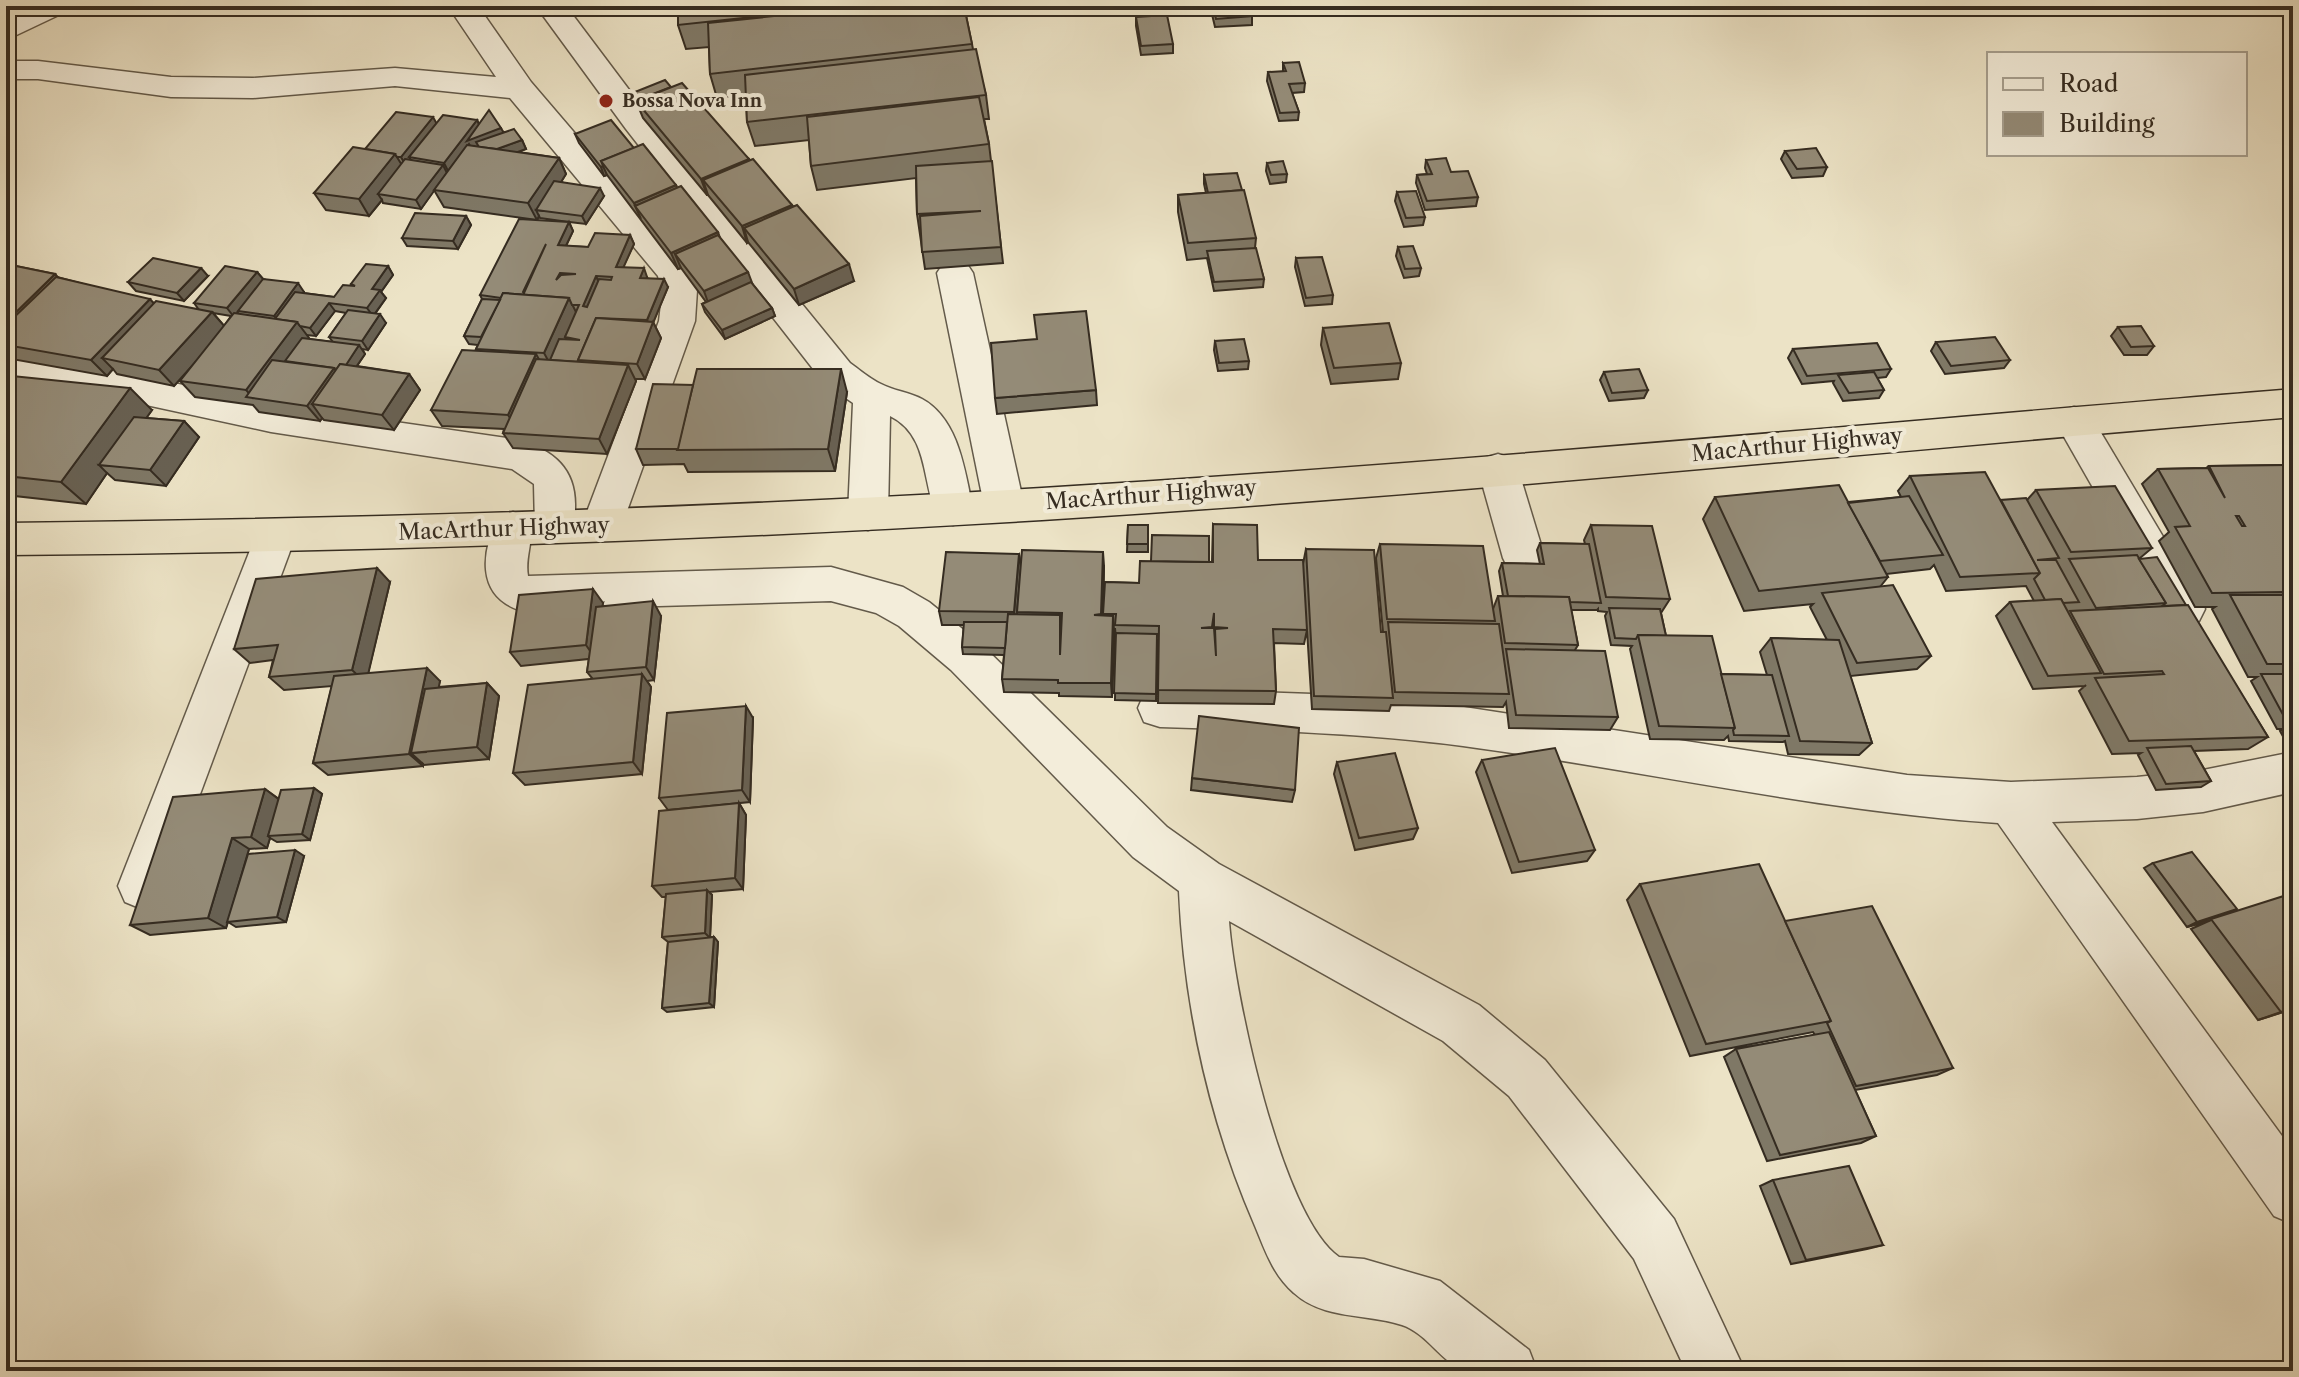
<svg xmlns="http://www.w3.org/2000/svg" width="2299" height="1377" font-family="'Libre Caslon Text',serif">
<style>
.lines{fill:none;stroke-linecap:round;stroke-linejoin:round}
.minor-casing{stroke:#635a4a;stroke-width:3}
.highway-casing{stroke:#352c21;stroke-width:3}
.minor{fill:#f3edda;fill-rule:evenodd}
.highway{fill:#ece3c6;fill-rule:evenodd}
.wall{fill:#7f7866;stroke:#352c21;stroke-width:2;fill-rule:evenodd}
.shaded-wall{fill:#686153;stroke:#352c21;stroke-width:2}
.building{fill:#948b77;stroke:#352c21;stroke-width:2;fill-rule:evenodd}
.poi-dot{fill:#8f2418;stroke:#f3edda;stroke-width:3}
.labels{text-anchor:middle;stroke-width:8;stroke-linejoin:round;paint-order:stroke}
.far-poi-label{font-size:18px;font-weight:bold;fill:#352c21;stroke:#f3edda;text-anchor:start}
.street-label{font-size:22px;fill:#352c21;stroke:#f3edda}
</style>
<rect width="100%" height="100%" fill="#ece3c6"/>
<filter id="stains"><feTurbulence type="fractalNoise" baseFrequency=".0025" numOctaves="4"/><feColorMatrix values="0 0 0 0 .2 0 0 0 0 .09 0 0 0 0 .02 0 0 0 .5 -.17"/></filter>
<radialGradient id="worn" r=".72"><stop offset=".6" stop-color="#630" stop-opacity="0"/><stop offset="1" stop-color="#630" stop-opacity=".3"/></radialGradient>
<g class="lines">
<!-- minor casing -->
<g class="minor-casing">
<g id="minor">
<polygon points="32,6 70,6 65,12 6,40 6,19"/>
<polygon points="448,6 478,6 531,82 685,262 697,290 695,321 622,525 616,536 602,541 588,536 582,525 659,321 662,296 658,276 510,98 395,86 253,98 171,97 38,79 6,79 6,61 38,61 171,77 253,78 395,68 496,77"/>
<path d="M536,6h30l82,109 202,248c10,7 20,16 31,21 13,7 28,8 41,15 37,20 43,73 51,110l-6,11 -14,5 -14,-5c-18,-34 -8,-84 -49,-104l-2,98 -6,11 -14,5 -14,-5 -6,-11 5,-111 -29,-20 -198,-254z"/>
<polygon points="955,261 967,264 973,273 1024,505 1018,516 1004,521 990,516 984,505 937,273 943,264"/>
<path d="M6,351l57,8 208,45 249,36c34,11 56,29 55,67 0,12 0,19 -6,30l-14,5 -14,-5 -6,-11 -1,-42 -22,-15 -241,-37 -208,-45 -57,-10z"/>
<polygon points="2074,407 2088,411 2199,597 2205,609 2199,621 2184,626 2169,621 2055,421 2060,411"/>
<polygon points="1498,454 1512,458 1518,469 1545,558 1539,570 1524,575 1509,570 1503,558 1478,469 1484,458"/>
<path d="M513,512l14,5c10,19 -3,38 1,59l303,-9 72,20 26,15 52,42 186,183 52,37 260,141 66,55 129,159 71,152h-59l-52,-112 -125,-163 -66,-55 -214,-120c5,71 52,296 110,336l25,2 76,22 89,69 8,21c-16,0 -66,5 -78,-2 -20,-12 -35,-37 -57,-44 -37,-12 -78,-5 -108,-32 -21,-18 -29,-43 -39,-67 -46,-106 -71,-221 -76,-335l-46,-34 -182,-187 -52,-44 -23,-13 -45,-12 -312,9c-43,-15 -38,-59 -20,-93z"/>
<polygon points="276,519 290,524 296,535 166,886 159,902 142,909 125,902 118,886 256,535 262,524"/>
<path d="M1160,689l152,5 152,13 443,68 104,7 126,-5 66,-7 90,-18v40l-90,20 -66,7 -85,3 241,329v73l-19,-8 -276,-393c-180,-12 -356,-53 -535,-77 -100,-13 -202,-16 -303,-19l-16,-5 -6,-14 6,-14z"/>
</g>
</g>
<!-- highway casing -->
<g class="highway-casing">
<path id="highway" d="M2293,389v28c-417,35 -834,77 -1251,103 -345,21 -690,32 -1036,35v-32c346,-4 691,-14 1036,-35 417,-25 834,-65 1251,-99z"/>
</g>
<!-- minor -->
<use href="#minor" class="minor"/>
<!-- highway -->
<use href="#highway" class="highway"/>
</g>
<!-- wall -->
<g class="wall">
<polygon points="678,6 964,6 973,49 986,95 989,119 984,119 989,144 1003,263 925,269 917,214 916,178 817,190 811,166 809,140 755,146 747,122 746,95 717,98 710,74 709,47 686,49 678,25"/>
<polygon points="1210,6 1249,6 1252,16 1252,25 1215,27"/>
<polygon points="1136,17 1173,44 1173,53 1141,55 1136,26"/>
<polygon points="1283,63 1305,83 1304,92 1292,93 1299,112 1298,120 1279,121 1267,81 1268,72 1283,72"/>
<polygon points="671,87 749,159 792,205 854,281 799,305 748,242 747,243 708,195 707,195 643,118 636,101 638,100 635,92"/>
<polygon points="477,120 479,124 504,132 522,140 526,149 518,152 559,158 566,174 561,182 604,196 586,224 569,222 573,231 566,246 588,247 630,235 634,244 623,267 647,277 647,278 668,287 653,322 661,338 645,379 635,379 636,381 607,454 513,448 503,433 504,429 442,426 431,410 477,351 476,349 478,345 469,344 464,336 482,299 480,295 568,222 540,218 539,216 537,220 444,207 434,190 421,209 383,203 382,200 369,216 326,210 314,193 365,149 436,124"/>
<polygon points="575,134 634,148 676,185 677,188 720,238 752,284 772,308 775,316 725,339 705,312 702,304 706,302 681,268 678,269 607,175 604,176 579,143"/>
<polygon points="1785,151 1827,167 1823,176 1792,178 1781,159"/>
<polygon points="1426,160 1451,172 1478,197 1476,206 1425,210 1416,183 1417,175 1427,174 1425,168"/>
<polygon points="1267,163 1287,174 1286,182 1270,184 1266,171"/>
<polygon points="1204,175 1256,238 1255,248 1264,279 1263,287 1214,291 1207,258 1187,260 1178,212 1178,195 1206,193 1204,184"/>
<polygon points="1397,192 1425,217 1423,225 1404,227 1395,201"/>
<polygon points="466,216 471,225 458,249 407,246 402,238"/>
<polygon points="1398,247 1421,268 1419,276 1404,278 1396,256"/>
<polygon points="1296,258 1333,295 1332,304 1305,306 1295,267"/>
<path d="M6,264l49,10 2,3 97,26 45,7 -5,-7 63,-31 6,7 41,13v1l30,4 18,-11 -1,-2 37,-18 5,9 -12,17 5,6 -11,16 11,9 -18,27 -6,-1 3,5 -8,12 52,8 11,16 -26,40 -70,-10 -2,-2 -2,3 -61,-9 -6,-7 -58,-8 -15,-16 13,-17 -19,22 -57,-12 -4,-5 -6,7 -101,-18zM335,311l11,2 -17,24 4,5 -24,-3 -3,-4 10,1zM213,313l18,3 -7,10z"/>
<polygon points="208,276 184,301 136,291 128,282"/>
<polygon points="2118,327 2154,346 2147,355 2124,355 2111,336"/>
<polygon points="1323,328 1401,363 1398,379 1331,384 1321,345"/>
<polygon points="1215,341 1249,361 1248,369 1218,371 1214,350"/>
<polygon points="1936,342 2010,360 2004,368 1945,374 1931,351"/>
<polygon points="1793,349 1891,369 1886,377 1877,378 1884,390 1879,398 1843,401 1833,383 1834,381 1802,384 1788,358"/>
<polygon points="1604,372 1648,390 1644,398 1609,401 1600,380"/>
<polygon points="6,384 152,410 146,418 184,421 199,437 166,486 115,480 107,473 86,504 6,495"/>
<polygon points="1096,390 1097,405 997,414 995,398"/>
<polygon points="847,392 835,471 688,472 684,464 643,465 636,449"/>
<polygon points="2293,465 2293,755 2280,731 2284,729 2277,729 2251,681 2257,677 2248,677 2212,609 2215,607 2195,607 2159,541 2169,532 2142,484 2158,469 2206,468 2209,466"/>
<polygon points="1910,476 2001,500 2027,500 2036,490 2152,548 2140,558 2186,605 2268,737 2248,749 2194,751 2211,781 2201,787 2156,790 2138,755 2141,753 2112,754 2079,691 2086,685 2085,686 2033,689 1996,616 2010,602 2034,601 2026,586 1946,591 1934,565 1930,569 1886,574 1888,577 1880,587 1931,656 1917,669 1850,676 1872,743 1859,755 1788,754 1785,741 1783,742 1729,741 1728,736 1724,740 1650,739 1630,649 1632,646 1611,645 1605,616 1607,612 1598,611 1598,609 1597,610 1571,610 1578,645 1575,650 1618,717 1610,730 1509,728 1506,702 1503,707 1391,705 1389,711 1312,709 1307,630 1304,644 1274,643 1276,691 1274,704 1158,703 1159,640 1157,640 1156,701 1115,700 1116,639 1115,628 1112,697 1059,696 1059,693 1004,692 1002,679 1004,655 963,654 962,647 964,625 942,625 939,611 1019,554 1021,567 1104,566 1103,616 1105,582 1139,583 1212,562 1213,524 1258,560 1303,564 1306,549 1381,632 1383,632 1376,558 1380,544 1493,609 1498,596 1503,596 1499,571 1502,563 1540,564 1537,550 1540,543 1585,544 1584,540 1591,525 1670,599 1661,613 1666,636 1721,674 1767,675 1760,652 1771,638 1827,640 1810,607 1813,604 1744,611 1703,519 1715,497 1848,502 1901,497 1898,491"/>
<polygon points="1128,525 1148,525 1148,552 1127,552"/>
<polygon points="390,582 368,673 440,681 438,687 487,683 499,696 489,759 424,765 423,764 423,766 328,775 313,763 332,686 284,690 269,677 273,660 250,663 234,649"/>
<polygon points="603,603 602,606 661,616 654,680 647,681 651,687 642,774 525,785 513,773 592,678 587,672 589,659 521,666 510,652"/>
<polygon points="753,718 750,802 668,810 659,798"/>
<polygon points="1482,760 1595,850 1587,861 1512,873 1476,772"/>
<polygon points="1337,762 1418,828 1413,839 1355,850 1334,774"/>
<polygon points="1192,778 1295,790 1292,802 1191,790"/>
<polygon points="314,788 322,794 310,840 277,842 270,838 267,848 249,849 243,870 304,856 286,922 236,927 228,922 226,928 150,935 130,925 265,789 279,799"/>
<polygon points="739,803 746,815 743,889 709,892 712,895 710,937 714,937 718,942 714,1007 667,1012 662,1008 668,942 662,937 666,897 662,897 652,886"/>
<polygon points="2153,863 2228,914 2293,1009 2258,1020 2191,929 2211,920 2187,927 2144,868"/>
<polygon points="1640,884 1785,921 1953,1068 1937,1075 1855,1090 1876,1136 1861,1143 1767,1161 1724,1057 1736,1049 1815,1035 1813,1032 1690,1056 1627,900"/>
<polygon points="1773,1180 1883,1245 1867,1249 1791,1264 1760,1186"/>
</g>
<!-- shaded-wall -->
<g class="shaded-wall">
<polygon points="433,117 438,126 409,157 411,160 406,166 401,157"/>
<polygon points="477,120 481,129 501,128 506,137 472,149 469,144 448,171 444,163"/>
<polygon points="522,140 526,149 488,163 483,154"/>
<polygon points="395,154 405,170 378,194 382,200 369,216 359,199"/>
<polygon points="559,158 566,174 543,211 536,210 539,216 537,220 528,203"/>
<polygon points="749,159 754,176 703,180 708,195 707,195 701,179"/>
<polygon points="443,165 447,173 421,209 416,200"/>
<polygon points="603,166 607,175 604,176 601,167"/>
<polygon points="676,185 682,202 635,206 641,219 634,203"/>
<polygon points="600,188 604,196 586,224 582,216"/>
<polygon points="792,205 797,221 744,228 748,242 747,243 742,226"/>
<polygon points="466,216 471,225 458,249 453,241"/>
<polygon points="569,222 573,231 562,254 558,245"/>
<polygon points="718,232 724,249 675,254 681,268 678,269 671,253"/>
<polygon points="630,235 634,244 620,275 616,267"/>
<polygon points="849,264 854,281 799,305 794,289"/>
<polygon points="388,266 393,275 381,292 386,298 373,316 367,308 372,289"/>
<polygon points="201,268 208,276 184,301 177,293"/>
<polygon points="644,268 647,277 644,286 640,278"/>
<polygon points="257,272 264,280 234,317 227,308"/>
<polygon points="748,272 754,288 710,308 704,291"/>
<polygon points="55,274 70,291 6,345 6,322"/>
<polygon points="596,276 600,285 588,315 583,306"/>
<polygon points="664,279 668,287 651,328 647,320"/>
<polygon points="298,283 304,292 281,324 274,316"/>
<polygon points="569,298 577,314 565,337 566,339 550,364 544,353"/>
<polygon points="150,299 164,315 102,358 113,369 107,376 91,360"/>
<polygon points="329,303 335,311 316,336 310,328"/>
<polygon points="772,308 775,316 725,339 722,330"/>
<polygon points="212,312 226,328 174,386 159,370"/>
<polygon points="380,314 386,323 368,350 362,341"/>
<polygon points="297,322 309,338 253,398 246,390"/>
<polygon points="653,322 661,338 645,379 637,364"/>
<polygon points="359,345 365,354 345,383 339,375"/>
<polygon points="536,354 545,370 518,430 508,415"/>
<polygon points="628,365 636,381 607,454 599,439"/>
<polygon points="334,368 346,384 312,404 322,418 320,421 307,406"/>
<polygon points="841,369 847,392 835,471 828,449"/>
<polygon points="409,374 420,390 394,430 382,415"/>
<polygon points="130,388 152,410 112,466 99,465 107,473 86,504 61,482"/>
<polygon points="184,421 199,437 166,486 150,470"/>
<polygon points="1103,552 1104,566 1102,628 1095,629"/>
<polygon points="1019,554 1021,568 1016,626 1014,612"/>
<polygon points="377,568 390,582 366,683 352,670"/>
<polygon points="593,589 603,603 595,658 586,645"/>
<polygon points="653,601 661,616 654,680 646,667"/>
<polygon points="1113,616 1114,630 1112,697 1111,683"/>
<polygon points="427,668 440,681 426,752 411,753 423,764 423,766 409,754"/>
<polygon points="642,674 651,687 642,774 633,762"/>
<polygon points="487,683 499,696 489,759 477,747"/>
<polygon points="746,706 753,718 750,802 742,790"/>
<polygon points="314,788 322,794 310,840 302,834"/>
<polygon points="265,789 281,801 268,836 270,838 267,848 251,837"/>
<polygon points="739,803 746,815 743,889 735,878"/>
<polygon points="232,838 249,849 226,928 208,918"/>
<polygon points="295,850 304,856 286,922 277,917"/>
<polygon points="707,890 712,895 710,938 705,933"/>
<polygon points="2237,909 2227,915 2187,927 2197,922"/>
<polygon points="714,937 718,942 714,1007 709,1003"/>
<polygon points="2293,1008 2293,1009 2258,1020 2281,1012"/>
</g>
<!-- building -->
<g class="building">
<polygon points="678,6 853,6 678,25"/>
<polygon points="870,6 964,6 972,44 710,74 708,23"/>
<polygon points="1213,6 1249,6 1252,16 1216,19"/>
<polygon points="1167,15 1173,44 1141,46 1136,17"/>
<polygon points="976,49 986,95 747,122 745,75"/>
<polygon points="1299,62 1305,83 1289,84 1299,112 1280,113 1268,72 1286,71 1283,63"/>
<polygon points="665,80 671,87 640,99 635,92"/>
<polygon points="682,83 749,159 701,179 636,101"/>
<polygon points="979,97 989,144 811,166 807,117"/>
<polygon points="489,110 501,128 467,141"/>
<polygon points="396,112 433,117 401,157 397,157 395,154 365,149"/>
<polygon points="443,115 477,120 444,163 409,157"/>
<polygon points="611,120 634,148 601,161 603,166 601,167 575,134"/>
<polygon points="514,129 522,140 497,149 479,147 476,142"/>
<polygon points="643,144 676,185 634,203 601,161"/>
<polygon points="467,145 559,158 528,203 434,190"/>
<polygon points="353,147 395,154 359,199 314,193"/>
<polygon points="1816,148 1827,167 1797,169 1785,151"/>
<polygon points="1446,158 1451,172 1468,171 1478,197 1427,201 1417,175 1432,174 1426,160"/>
<polygon points="405,159 443,165 416,200 378,194"/>
<polygon points="753,159 792,205 742,226 703,180"/>
<polygon points="992,161 1001,247 922,252 920,216 981,211 917,214 916,166"/>
<polygon points="1283,161 1287,174 1271,175 1267,163"/>
<polygon points="1237,173 1242,190 1208,193 1204,175"/>
<polygon points="554,181 600,188 582,216 536,210"/>
<polygon points="681,186 718,232 671,253 635,206"/>
<polygon points="1244,190 1256,238 1188,243 1178,195"/>
<polygon points="1416,191 1425,217 1406,218 1397,192"/>
<polygon points="797,205 849,264 794,289 744,228"/>
<polygon points="415,213 466,216 453,241 402,238"/>
<path d="M519,219l50,3 -11,23 30,2 7,-14 35,2 -14,32 28,1 -4,10 24,1 -17,41 -51,-2 -18,42 1,2 -29,-2 9,-21 21,1 -15,-3 14,-32h-7l-3,-7 -66,-5 -2,5 -21,-3zM546,244l-22,49 -1,-1zM560,273l16,1 -15,1 -5,5zM596,276l16,1 -1,3 -12,-1 -12,28 -4,-1z"/>
<polygon points="718,235 748,272 704,291 675,254"/>
<polygon points="1413,246 1421,268 1405,269 1398,247"/>
<polygon points="1256,248 1264,279 1214,282 1207,251"/>
<polygon points="1322,257 1333,295 1306,298 1296,258"/>
<polygon points="153,258 201,268 177,293 128,282"/>
<polygon points="6,264 55,274 6,322"/>
<polygon points="366,264 388,266 372,289 380,290 367,308 329,303 310,328 300,326 297,322 275,319 295,292 334,297 343,285 355,286 351,284"/>
<polygon points="225,266 257,272 227,308 194,303"/>
<polygon points="56,277 150,299 91,360 6,345 6,325"/>
<polygon points="263,279 298,283 274,316 238,311"/>
<polygon points="751,282 772,308 722,330 702,304"/>
<polygon points="503,293 569,298 544,353 476,349"/>
<polygon points="482,299 500,300 481,337 464,336"/>
<polygon points="156,301 212,312 159,370 102,358"/>
<polygon points="348,310 380,314 362,341 329,337"/>
<polygon points="1086,311 1096,390 995,398 991,343 1037,339 1034,315"/>
<polygon points="234,313 297,322 246,390 180,381"/>
<polygon points="596,318 653,322 637,364 578,360"/>
<polygon points="1389,323 1401,363 1334,368 1323,328"/>
<polygon points="2141,326 2154,346 2131,347 2118,327"/>
<polygon points="1995,337 2010,360 1951,366 1936,342"/>
<polygon points="302,338 359,345 346,365 340,364 336,370 334,368 285,361"/>
<polygon points="1244,339 1249,361 1219,363 1215,341"/>
<polygon points="1877,343 1891,369 1807,376 1793,349"/>
<polygon points="462,350 536,354 508,415 431,410"/>
<polygon points="536,359 628,365 599,439 503,433"/>
<polygon points="272,360 334,368 307,406 246,397"/>
<polygon points="340,364 409,374 382,415 312,404"/>
<polygon points="697,369 841,369 828,449 677,450"/>
<polygon points="1639,369 1648,390 1612,393 1604,372"/>
<polygon points="1874,372 1884,390 1849,393 1838,375"/>
<polygon points="12,376 130,388 61,482 6,476 6,384"/>
<polygon points="653,384 693,385 678,449 636,449"/>
<polygon points="134,417 184,421 150,470 99,465"/>
<path d="M2293,465v199h-26l-37,-69h56l-2,-3 -72,1 -37,-66 15,-1 -32,-57 50,-1 17,30 -16,-32zM2236,516h3l6,10h-3z"/>
<polygon points="1985,472 2040,573 1960,577 1910,476"/>
<polygon points="1839,485 1888,577 1759,591 1715,497"/>
<polygon points="2115,486 2152,548 2071,552 2036,490"/>
<polygon points="1909,496 1943,555 1880,561 1848,503"/>
<polygon points="2026,498 2059,558 2037,560 2056,560 2079,602 2063,603 2061,599 2045,600 2034,579 2040,573 2001,500"/>
<path d="M1213,524l44,1 1,35h45l4,70 -34,-1 3,62 -118,-1 1,-64 -44,-1 1,-11h-13l2,-32 34,1 1,-22 73,1zM1214,613v14l14,1 -13,1 1,27 -2,-28h-13l11,-1z"/>
<polygon points="1128,525 1148,525 1148,544 1127,544"/>
<polygon points="1591,525 1652,526 1670,599 1606,597"/>
<polygon points="1152,535 1209,536 1209,562 1151,561"/>
<polygon points="1540,543 1589,544 1601,603 1570,602 1569,597 1508,596 1502,563 1544,564"/>
<polygon points="1380,544 1483,546 1495,621 1387,619"/>
<polygon points="1306,549 1374,550 1381,632 1386,632 1393,698 1314,696"/>
<polygon points="1022,550 1103,552 1101,614 1094,615 1113,616 1111,683 1058,683 1058,680 1002,679 1008,614 1060,615 1060,655 1062,613 1017,612"/>
<polygon points="946,552 1019,554 1014,612 939,611"/>
<polygon points="2137,555 2166,603 2096,608 2069,559"/>
<polygon points="2157,557 2186,605 2162,606 2166,603 2139,559"/>
<polygon points="377,568 352,670 269,677 278,645 234,649 256,579"/>
<polygon points="1893,585 1931,656 1857,663 1822,593"/>
<polygon points="593,589 586,645 510,652 519,595"/>
<polygon points="1498,596 1569,597 1578,645 1505,643"/>
<polygon points="2061,599 2101,673 2048,676 2010,602"/>
<polygon points="653,601 646,667 587,672 596,607"/>
<polygon points="2188,605 2268,737 2129,741 2095,678 2164,674 2162,671 2104,674 2070,611"/>
<polygon points="1609,608 1660,609 1666,636 1638,635 1636,639 1615,638"/>
<polygon points="964,622 1007,622 1005,648 962,647"/>
<polygon points="1388,622 1499,624 1509,694 1395,692"/>
<polygon points="1116,633 1157,634 1156,694 1114,693"/>
<polygon points="1638,635 1712,636 1735,728 1659,726"/>
<polygon points="1771,638 1839,640 1872,743 1800,741"/>
<polygon points="1506,649 1605,651 1618,717 1516,715"/>
<polygon points="427,668 409,754 313,763 334,676"/>
<polygon points="642,674 633,762 513,773 528,685"/>
<polygon points="1721,674 1772,675 1789,736 1734,735 1733,730 1735,728"/>
<polygon points="2261,674 2293,674 2293,722 2287,722"/>
<polygon points="487,683 477,747 411,753 425,689"/>
<polygon points="746,706 742,790 659,798 667,713"/>
<polygon points="1199,716 1299,728 1295,790 1192,778"/>
<polygon points="2191,746 2211,781 2166,784 2147,748"/>
<polygon points="1555,748 1595,850 1519,862 1482,760"/>
<polygon points="1395,753 1418,828 1359,838 1337,762"/>
<polygon points="314,788 302,834 268,836 281,790"/>
<polygon points="265,789 251,837 232,838 208,918 130,925 173,797"/>
<polygon points="739,803 735,878 652,886 659,811"/>
<polygon points="295,850 277,917 227,922 248,854"/>
<polygon points="2192,852 2237,909 2197,922 2153,863"/>
<polygon points="1759,864 1831,1021 1706,1044 1640,884"/>
<polygon points="707,890 705,933 662,937 666,894"/>
<polygon points="2293,893 2293,1008 2281,1012 2211,919"/>
<polygon points="1872,906 1953,1068 1856,1086 1827,1023 1831,1021 1785,921"/>
<polygon points="714,937 709,1003 662,1008 668,942"/>
<polygon points="1829,1032 1876,1136 1780,1155 1736,1049"/>
<polygon points="1849,1166 1883,1245 1806,1260 1773,1180"/>
</g>
<!-- markers -->
<circle class="poi-dot" cx="606" cy="101" r="8"/>
<g class="labels">
<!-- far-poi labels -->
<g class="far-poi-label">
<text x="622" y="107">Bossa Nova Inn</text>
</g>
<!-- street labels -->
<g class="street-label">
<text transform="translate(1797 444) rotate(-5)" y="8">MacArthur Highway</text>
<text transform="translate(1151 494) rotate(-4)" y="8">MacArthur Highway</text>
<text transform="translate(504 528) rotate(-2)" y="8">MacArthur Highway</text>
</g>
</g>
<!-- margin -->
<rect width="2299" height="1377" fill="none" stroke="#ece3c6" stroke-width="32"/>
<rect x="8" y="8" width="2283" height="1361" fill="none" stroke="#352c21" stroke-width="4"/>
<rect x="16" y="16" width="2267" height="1345" fill="none" stroke="#352c21" stroke-width="2"/>
<!-- legend -->
<rect x="1987" y="52" width="260" height="104" fill="#f3edda" stroke="#a7a090" stroke-width="2"/>
<rect x="2003" y="78" width="40" height="12" fill="#f3edda" stroke="#a7a090" stroke-width="2"/>
<text x="2059" y="92" font-size="24" fill="#352c21">Road</text>
<rect x="2003" y="112" width="40" height="24" fill="#948b77" stroke="#a7a090" stroke-width="2"/>
<text x="2059" y="132" font-size="24" fill="#352c21">Building</text>
<rect width="100%" height="100%" filter="url(#stains)"/>
<rect width="100%" height="100%" fill="url(#worn)"/>
</svg>
